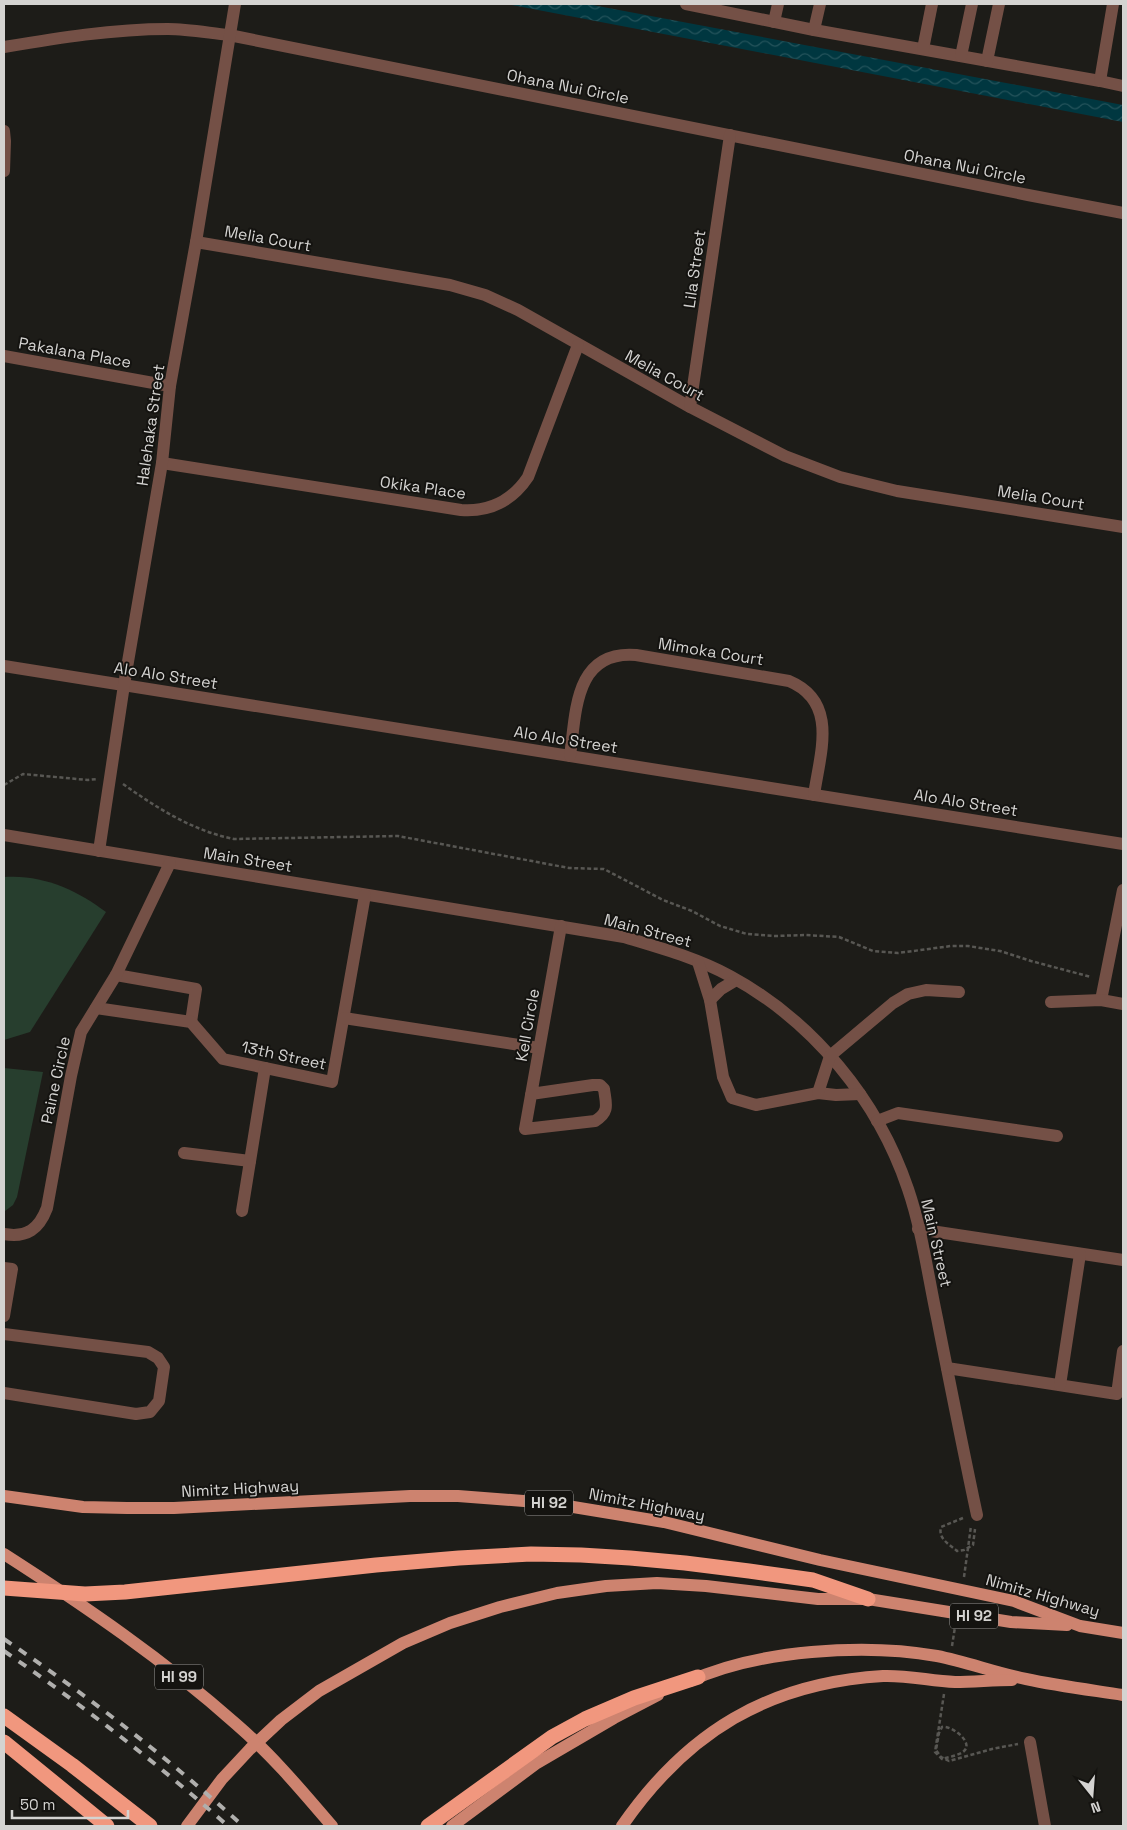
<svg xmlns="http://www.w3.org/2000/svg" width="1127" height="1830" font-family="'Space Grotesk',sans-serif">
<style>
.pitch{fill:#273e2e}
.water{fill:url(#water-waves)}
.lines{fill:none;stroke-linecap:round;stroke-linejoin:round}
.path{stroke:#585753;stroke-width:2.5;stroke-dasharray:4 2.5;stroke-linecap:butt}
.minor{stroke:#745046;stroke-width:12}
.major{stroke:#cd836f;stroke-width:12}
.highway{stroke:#f1977e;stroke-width:15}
.rail{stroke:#b0afad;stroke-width:4;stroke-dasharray:9 9;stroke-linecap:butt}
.labels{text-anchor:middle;stroke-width:4;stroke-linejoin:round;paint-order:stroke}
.shield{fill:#141310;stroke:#9a9997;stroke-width:1}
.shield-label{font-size:15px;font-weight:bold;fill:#d4d3d1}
.street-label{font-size:16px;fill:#d4d3d1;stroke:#141310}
</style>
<defs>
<pattern id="water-waves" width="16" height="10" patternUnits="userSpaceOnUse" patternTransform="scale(1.25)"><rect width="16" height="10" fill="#003740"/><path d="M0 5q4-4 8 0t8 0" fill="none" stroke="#24535b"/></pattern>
</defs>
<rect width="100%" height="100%" fill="#1d1c18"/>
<!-- pitch -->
<g class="pitch">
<path d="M4,877c38,-3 73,13 102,35l-76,120 -26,8z"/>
<polygon points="4,1068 43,1072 17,1197 13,1205 5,1211"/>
</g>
<!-- water -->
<polygon class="water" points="507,4 587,4 1123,105 1123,122"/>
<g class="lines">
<!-- path -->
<g class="path">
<path d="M123,784c34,24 70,47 111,55l164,-3 171,32 35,1 59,31 29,11 28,15 27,8 28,2 30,-1 34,2 34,14 25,2 53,-7h17l32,5 31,10 60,16"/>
<polyline points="4,785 23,774 88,780 97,779"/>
<path d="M963,1518l-22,9c-3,12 8,17 16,24l7,-1 9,-5 2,-16"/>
<polyline points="964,1577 971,1526"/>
<polyline points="952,1646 955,1627"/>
<path d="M944,1694l-9,58 7,7c7,-2 18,-4 22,-8 10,-9 -13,-26 -22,-24l-3,6 -3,17 5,7 8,4 43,-12 26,-5"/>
</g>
<!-- minor -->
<g class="minor">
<polyline points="686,4 814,30 1100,81"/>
<polyline points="1113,4 1100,81 1123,86"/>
<polyline points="774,22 778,4"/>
<polyline points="814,30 820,4"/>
<path d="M4,47c54,-9 108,-18 164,-18 20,0 41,4 61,6l799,160 95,18"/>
<polyline points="923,49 932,4"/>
<polyline points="961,56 972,4"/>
<polyline points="987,61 999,4"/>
<polyline points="4,131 5,141 4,171"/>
<polyline points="196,242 450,285 485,295 518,310 690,407 785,456 840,477 897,491 1123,527"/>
<polyline points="4,356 170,386"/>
<polyline points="690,407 730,135"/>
<path d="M162,463l299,47c29,2 51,-9 67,-33l50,-132"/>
<polyline points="4,666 1123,844"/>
<path d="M570,756c6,-43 4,-106 66,-101l153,26c50,21 31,72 25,114"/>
<path d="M4,835l620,102c36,11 73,21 106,39 83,45 148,124 178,213 14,41 20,87 29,129 13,66 26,132 40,197"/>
<polyline points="99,851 124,685 162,463 170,386 196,242 235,4"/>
<polyline points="698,962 710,1000 723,1077 732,1098 756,1105 818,1093 836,1095 860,1094"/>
<polyline points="116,975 196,989 191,1022"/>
<polyline points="710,1000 721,989 736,980"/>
<polyline points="1101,1000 1123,890"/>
<polyline points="1051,1002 1101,1000 1123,1004"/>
<polyline points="96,1008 191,1022 223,1059 332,1082 365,895"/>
<polyline points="344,1018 539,1048"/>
<polyline points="818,1093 830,1056 893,1003 908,994 926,990 959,992"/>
<path d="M531,1094l62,-9h7l4,4c2,15 6,23 -9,32l-70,8 36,-203"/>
<polyline points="877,1121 898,1113 1057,1136"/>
<polyline points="184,1153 250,1161"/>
<polyline points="242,1211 265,1068"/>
<polyline points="918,1229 1123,1260"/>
<path d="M4,1234c23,4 35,-5 43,-26l24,-132 10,-44 35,-57 54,-112"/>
<polyline points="4,1268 12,1269 4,1316"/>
<polyline points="4,1334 148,1352 158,1358 164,1367 159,1401 150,1412 136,1414 4,1393"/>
<polyline points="947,1368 1117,1394 1123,1351"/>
<polyline points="1060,1385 1080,1254"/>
<polyline points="1030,1742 1045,1826"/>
</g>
<!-- major -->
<g class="major">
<polyline points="4,1496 83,1507 127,1508 174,1508 410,1496 458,1496 549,1503 664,1522 820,1560 1014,1601 1080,1626 1123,1633"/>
<path d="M4,1554c81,52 160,106 232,170 36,31 66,67 96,102"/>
<path d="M690,1681c68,-31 174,-38 247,-25 30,6 59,17 89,23 32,7 65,11 97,16"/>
<polyline points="187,1826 222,1779 250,1749 281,1720 319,1691 403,1643 450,1623 500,1607 557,1593 606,1586 657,1583 706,1586 818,1599 868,1599 1011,1622 1067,1625"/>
<polyline points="452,1826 537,1763 614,1718 658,1695"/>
<path d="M622,1826c65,-94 146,-143 261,-150 24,-1 48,5 72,6 19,0 38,-2 57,-2"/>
</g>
<!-- highway -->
<g class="highway">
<polyline points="4,1588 85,1594 125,1592 376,1565 459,1558 531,1554 581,1555 630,1558 685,1563 749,1571 813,1580 868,1599"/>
<polyline points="4,1716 72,1765 150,1826"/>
<polyline points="4,1742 107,1826"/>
<polyline points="428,1826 552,1737 585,1719 634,1698 698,1677"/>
</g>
<!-- rail -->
<g class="rail">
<path d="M4,1639c84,57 164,119 239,187"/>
<path d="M4,1651c78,54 153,112 224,175"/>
</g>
</g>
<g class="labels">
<!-- shield labels -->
<g class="shield">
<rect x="525" y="1490.5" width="48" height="25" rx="4"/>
<rect x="950" y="1603.5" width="48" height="25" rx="4"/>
<rect x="155" y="1664.5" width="48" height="25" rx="4"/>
</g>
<g class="shield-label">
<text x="549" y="1508">HI 92</text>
<text x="974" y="1621">HI 92</text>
<text x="179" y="1682">HI 99</text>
</g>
<!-- street labels -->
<g class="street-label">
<text transform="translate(568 86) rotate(11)" y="6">Ohana Nui Circle</text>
<text transform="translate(965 166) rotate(11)" y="6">Ohana Nui Circle</text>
<text transform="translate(268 238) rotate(10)" y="6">Melia Court</text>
<text transform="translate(694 269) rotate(-82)" y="6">Lila Street</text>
<text transform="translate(75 352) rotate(10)" y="6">Pakalana Place</text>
<text transform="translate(665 375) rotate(29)" y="6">Melia Court</text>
<text transform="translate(150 425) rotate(-82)" y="6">Halehaka Street</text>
<text transform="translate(423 487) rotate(8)" y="6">Okika Place</text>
<text transform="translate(1041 497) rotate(9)" y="6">Melia Court</text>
<text transform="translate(711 651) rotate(9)" y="6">Mimoka Court</text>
<text transform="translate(166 675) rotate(9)" y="6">Alo Alo Street</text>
<text transform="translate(566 739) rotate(9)" y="6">Alo Alo Street</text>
<text transform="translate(966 802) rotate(9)" y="6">Alo Alo Street</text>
<text transform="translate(248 859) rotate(9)" y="6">Main Street</text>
<text transform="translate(648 930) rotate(15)" y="6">Main Street</text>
<text transform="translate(527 1025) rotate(-80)" y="6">Kell Circle</text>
<text transform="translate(284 1055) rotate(12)" y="6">13th Street</text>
<text transform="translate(55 1080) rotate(-78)" y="6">Paine Circle</text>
<text transform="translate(937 1243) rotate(77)" y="6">Main Street</text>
<text transform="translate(240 1488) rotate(-3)" y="6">Nimitz Highway</text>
<text transform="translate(647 1504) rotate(11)" y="6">Nimitz Highway</text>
<text transform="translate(1043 1595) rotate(16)" y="6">Nimitz Highway</text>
</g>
</g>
<!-- border -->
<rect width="1127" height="1830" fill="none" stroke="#d4d3d1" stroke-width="10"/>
<!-- north arrow -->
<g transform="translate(1092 1795) rotate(163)" stroke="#141310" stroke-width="4" paint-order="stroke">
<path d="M0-4L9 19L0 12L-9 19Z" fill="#d4d3d1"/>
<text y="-8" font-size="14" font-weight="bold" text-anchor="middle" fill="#d4d3d1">N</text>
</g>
<!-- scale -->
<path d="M12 1810v8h116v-8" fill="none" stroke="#d4d3d1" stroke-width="2.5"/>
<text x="20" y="1810" font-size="15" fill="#d4d3d1" stroke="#141310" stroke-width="4" paint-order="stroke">50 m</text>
</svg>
